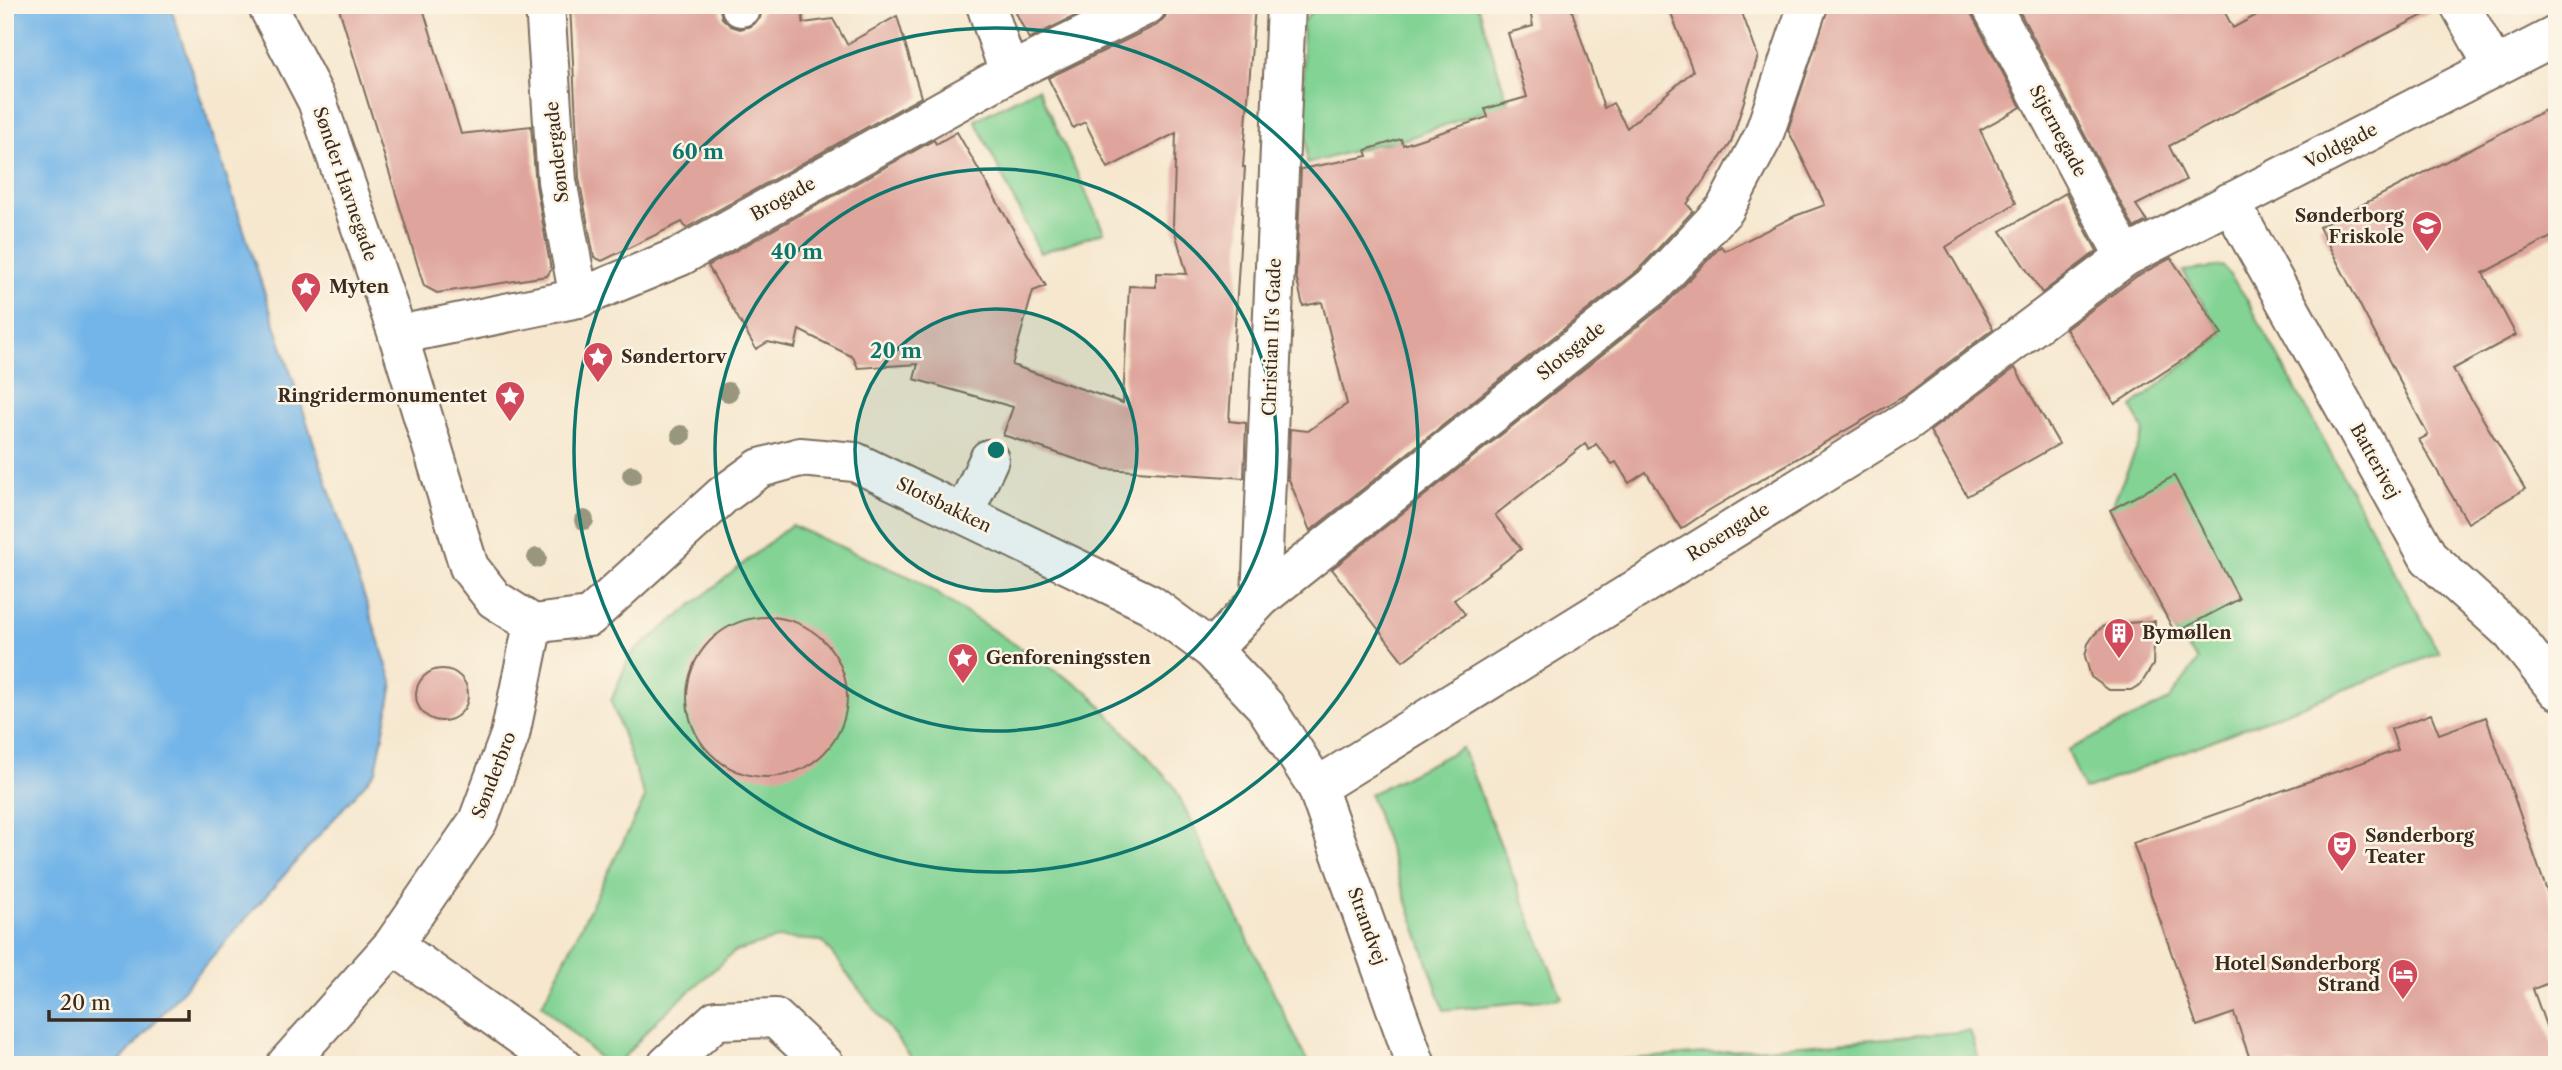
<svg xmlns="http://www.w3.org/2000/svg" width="2562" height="1070" font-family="'Libre Caslon Text',serif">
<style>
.green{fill:#82d394;stroke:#5e7e59;stroke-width:2}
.water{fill:#73b5e8;stroke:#577083;stroke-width:2}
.building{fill:#dfa59c}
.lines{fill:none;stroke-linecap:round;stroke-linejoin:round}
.minor-casing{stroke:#7c6c5c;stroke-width:42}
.minor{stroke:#fff;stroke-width:38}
.tree{fill:#99967e}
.ring{fill:none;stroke:#0f766e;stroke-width:3.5}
.labels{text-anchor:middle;stroke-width:5;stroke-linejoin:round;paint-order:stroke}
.street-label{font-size:18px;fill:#3b2a1e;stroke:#fcf5e5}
.poi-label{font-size:18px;font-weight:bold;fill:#3b2a1e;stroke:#fcf5e5;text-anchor:start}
.centre{fill:#0f766e;stroke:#fcf5e5;stroke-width:3.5}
.ring-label{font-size:21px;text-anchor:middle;font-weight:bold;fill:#0f766e;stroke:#fcf5e5;stroke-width:5;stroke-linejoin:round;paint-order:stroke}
</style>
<rect width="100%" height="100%" fill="#fcf5e5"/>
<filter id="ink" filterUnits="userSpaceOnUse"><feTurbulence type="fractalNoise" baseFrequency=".0143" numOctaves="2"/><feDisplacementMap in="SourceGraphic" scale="14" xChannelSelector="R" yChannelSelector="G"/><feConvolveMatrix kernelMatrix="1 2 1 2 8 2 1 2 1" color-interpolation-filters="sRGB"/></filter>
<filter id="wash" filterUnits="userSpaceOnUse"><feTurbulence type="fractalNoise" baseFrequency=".00686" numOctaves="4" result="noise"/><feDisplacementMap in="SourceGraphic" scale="28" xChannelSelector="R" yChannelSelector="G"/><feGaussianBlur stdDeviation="1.57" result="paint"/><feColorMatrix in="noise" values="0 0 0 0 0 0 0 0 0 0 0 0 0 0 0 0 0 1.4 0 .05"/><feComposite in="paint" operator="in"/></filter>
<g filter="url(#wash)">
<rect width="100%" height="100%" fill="#f6e7ce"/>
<!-- green -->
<g class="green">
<polygon points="1317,5 1473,5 1479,9 1508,103 1403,140 1374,145 1307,164 1302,23"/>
<polygon points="1038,88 1104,232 1040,253 975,120"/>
<polygon points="2223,266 2245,296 2439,653 2084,790 2068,750 2169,700 2198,660 2175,633 2110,510 2144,432 2132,407 2222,334 2183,271"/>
<polygon points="791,525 914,579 1088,692 1174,786 1309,1065 917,1065 822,941 778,938 734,952 658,1019 617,1065 607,1065 542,1005 645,798 611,701 630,655"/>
<polygon points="1462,748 1562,998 1444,1010 1370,794"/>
<polygon points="1970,1031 1981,1065 1560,1065"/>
</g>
<!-- water -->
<polygon class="water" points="5,5 170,5 393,684 376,771 117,1065 5,1065"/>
<g id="blocks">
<!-- building -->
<g class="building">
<polygon points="338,5 422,5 461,134 531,126 536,185 551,270 547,276 437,293 424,286"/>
<polygon points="570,5 719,5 722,18 731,26 740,29 751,26 760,18 763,5 802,5 803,23 833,19 847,44 897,16 921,97 686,228 682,222 602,261 594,257 579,178"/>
<polygon points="1012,5 1097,5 1029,39"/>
<polygon points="1169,5 1255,5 1243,167 1245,167 1229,421 1246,423 1244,478 1105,469 1003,435 1013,407 914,379 918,364 858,368 853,357 799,330 795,348 768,342 756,349 708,266 934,140 936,144 957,132 1046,286 1033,291 1012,365 1123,403 1129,286 1156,287 1156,273 1187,274 1173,225 1176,133 1108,168 1085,122 1073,128 1048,78 1157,25 1165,17"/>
<polygon points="1529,5 1570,5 1604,108 1613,103 1627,128 1693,71 1668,5 1739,5 1758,56 1731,143 1687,204 1693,211 1638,270 1310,531 1288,477 1290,429 1308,431 1347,404 1322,302 1303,306 1296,276 1301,169 1368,156 1366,150 1401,139 1403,145 1488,117 1485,109 1527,97 1508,33 1533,26"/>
<polygon points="1829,5 1969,5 1972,15 2021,107 1980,130 2016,203 1946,247 1993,329 1906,395 1711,509 1681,529 1646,472 1629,483 1616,462 1612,464 1596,444 1589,450 1585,444 1495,515 1521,549 1454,600 1465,614 1403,661 1332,569 1667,303 1721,246 1725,251 1795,216 1825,205 1788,130"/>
<polygon points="2016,5 2221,5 2233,28 2275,5 2438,5 2439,7 2169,146 2186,180 2136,205 2147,221 2134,228"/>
<polygon points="2557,104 2557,234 2483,273 2516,335 2453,369 2525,489 2468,523 2419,440 2428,435 2319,227"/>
<polygon points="2066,193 2097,251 2042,293 2001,231"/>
<polygon points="2171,258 2222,334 2115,404 2066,329 2137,276"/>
<polygon points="2015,368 2059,444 1967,496 1930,431"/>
<polygon points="2174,476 2239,599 2175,633 2110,510"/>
<circle cx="767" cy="697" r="80"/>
<polygon points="2155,621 2153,665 2141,684 2131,690 2109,690 2091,677 2085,656 2088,644 2094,635 2102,627 2113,624"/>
<circle cx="442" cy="695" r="26"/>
<polygon points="2431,714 2439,734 2486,717 2557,920 2557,980 2533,989 2557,1057 2557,1065 2252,1065 2234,1013 2197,1026 2133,843 2398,750 2391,729"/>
</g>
</g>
</g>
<g filter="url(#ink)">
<use href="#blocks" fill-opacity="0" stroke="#7c6c5c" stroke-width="2"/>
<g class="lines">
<!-- minor casing -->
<g class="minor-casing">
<g id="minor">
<polyline points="267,5 317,101 398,335 469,567 494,599 533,624"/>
<polyline points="545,5 557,181 579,298"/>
<polyline points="741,5 741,7"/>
<polyline points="986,5 1009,73"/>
<polyline points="1991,5 2125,257"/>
<polyline points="2460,5 2494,67"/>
<polyline points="2230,202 2429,558 2512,633 2557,690"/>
<polyline points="398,335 579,298 681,256 1009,73 1147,5"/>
<polyline points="964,514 989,459"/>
<polyline points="1261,598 1286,5"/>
<polyline points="533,624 589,617 723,495 760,468 800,457 855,462 1150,604 1212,650 1265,706 1317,787 1416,1065"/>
<polyline points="1212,650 1261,598 1653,286 1725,209 1763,137 1808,5"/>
<polyline points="1317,787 1909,420 2125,257 2557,35"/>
<polyline points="393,945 562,1065"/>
<polyline points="286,1065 393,945 478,821 510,735 533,624"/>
<polyline points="667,1065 716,1020 775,1018 825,1065"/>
</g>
</g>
<!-- minor -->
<use href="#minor" class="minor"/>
</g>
<!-- trees -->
<g class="tree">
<circle cx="728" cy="392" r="10"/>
<circle cx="681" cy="435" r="10"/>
<circle cx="632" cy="475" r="10"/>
<circle cx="584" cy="520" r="10"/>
<circle cx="537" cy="558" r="10"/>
</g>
</g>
<!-- distance rings -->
<circle cx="996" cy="450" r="141" fill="#0f766e" fill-opacity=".12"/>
<g class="ring">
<circle cx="996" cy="450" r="141"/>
<circle cx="996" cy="450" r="281"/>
<circle cx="996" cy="450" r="422"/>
</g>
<!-- icons -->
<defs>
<g id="school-pin" transform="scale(1.575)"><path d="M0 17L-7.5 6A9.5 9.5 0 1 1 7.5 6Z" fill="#d1495b" stroke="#fcf5e5"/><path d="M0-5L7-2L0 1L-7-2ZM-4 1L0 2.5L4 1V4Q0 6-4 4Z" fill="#fff"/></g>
<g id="sight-pin" transform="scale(1.575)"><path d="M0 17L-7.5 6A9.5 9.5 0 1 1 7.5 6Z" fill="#d1495b" stroke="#fcf5e5"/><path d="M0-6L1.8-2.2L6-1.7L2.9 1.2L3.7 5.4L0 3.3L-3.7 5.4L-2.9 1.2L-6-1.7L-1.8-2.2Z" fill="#fff"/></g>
<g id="building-pin" transform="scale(1.575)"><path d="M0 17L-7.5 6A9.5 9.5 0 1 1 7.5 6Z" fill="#d1495b" stroke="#fcf5e5"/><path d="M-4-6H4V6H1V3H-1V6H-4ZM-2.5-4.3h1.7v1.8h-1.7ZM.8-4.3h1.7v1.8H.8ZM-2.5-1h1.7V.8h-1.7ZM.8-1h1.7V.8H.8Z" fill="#fff"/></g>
<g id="theatre-pin" transform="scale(1.575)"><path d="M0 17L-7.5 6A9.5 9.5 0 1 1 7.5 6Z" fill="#d1495b" stroke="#fcf5e5"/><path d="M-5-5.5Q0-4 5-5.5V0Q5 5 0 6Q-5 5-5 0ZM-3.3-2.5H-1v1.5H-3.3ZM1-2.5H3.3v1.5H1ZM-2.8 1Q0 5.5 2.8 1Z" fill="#fff"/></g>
<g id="hotel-pin" transform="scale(1.575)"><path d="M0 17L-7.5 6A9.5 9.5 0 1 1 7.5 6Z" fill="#d1495b" stroke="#fcf5e5"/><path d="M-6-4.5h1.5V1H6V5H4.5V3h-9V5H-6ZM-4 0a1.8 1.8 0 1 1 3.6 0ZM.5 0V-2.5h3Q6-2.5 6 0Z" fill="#fff"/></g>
</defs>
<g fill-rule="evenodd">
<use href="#school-pin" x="2427" y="226"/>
<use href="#sight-pin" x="306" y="287"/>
<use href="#sight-pin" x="598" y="357"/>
<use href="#sight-pin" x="510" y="396"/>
<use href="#building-pin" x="2119" y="633"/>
<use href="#sight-pin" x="963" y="658"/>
<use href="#theatre-pin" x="2342" y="846"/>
<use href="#hotel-pin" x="2403" y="974"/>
</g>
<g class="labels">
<!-- street labels -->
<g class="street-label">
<text transform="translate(2058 131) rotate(62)" y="6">Stjernegade</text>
<text transform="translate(2341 146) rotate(-27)" y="6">Voldgade</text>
<text transform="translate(557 152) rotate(-96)" y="6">Søndergade</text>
<text transform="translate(345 184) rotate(71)" y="6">Sønder Havnegade</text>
<text transform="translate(783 199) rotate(-29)" y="6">Brogade</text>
<text transform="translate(1272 337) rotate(-88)" y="6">Christian II's Gade</text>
<text transform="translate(1571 351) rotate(-39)" y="6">Slotsgade</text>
<text transform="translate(2375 461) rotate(61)" y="6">Batterivej</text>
<text transform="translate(944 505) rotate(26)" y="6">Slotsbakken</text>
<text transform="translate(1728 532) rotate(-32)" y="6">Rosengade</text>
<text transform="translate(494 775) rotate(-69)" y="6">Sønderbro</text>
<text transform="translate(1367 926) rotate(70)" y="6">Strandvej</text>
</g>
<!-- poi labels -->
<g class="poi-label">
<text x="2404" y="222" text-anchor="end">Sønderborg<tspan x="2404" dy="21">Friskole</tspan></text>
<text x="329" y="293">Myten</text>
<text x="621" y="363">Søndertorv</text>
<text x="487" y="402" text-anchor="end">Ringridermonumentet</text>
<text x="2142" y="639">Bymøllen</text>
<text x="986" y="664">Genforeningssten</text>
<text x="2365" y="842">Sønderborg<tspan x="2365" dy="21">Teater</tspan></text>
<text x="2380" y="970" text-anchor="end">Hotel Sønderborg<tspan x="2380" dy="21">Strand</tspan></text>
</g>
</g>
<circle cx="996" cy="450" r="10" class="centre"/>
<g class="ring-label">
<text x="698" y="159">60 m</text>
<text x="797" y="259">40 m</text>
<text x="896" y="358">20 m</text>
</g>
<!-- margin -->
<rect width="2562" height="1070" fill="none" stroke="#fcf5e5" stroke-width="28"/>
<!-- scale -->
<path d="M49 1010v10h140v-10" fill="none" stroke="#3b2a1e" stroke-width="3.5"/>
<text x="60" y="1010" font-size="21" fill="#3b2a1e" stroke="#fcf5e5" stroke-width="5" paint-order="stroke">20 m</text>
</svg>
